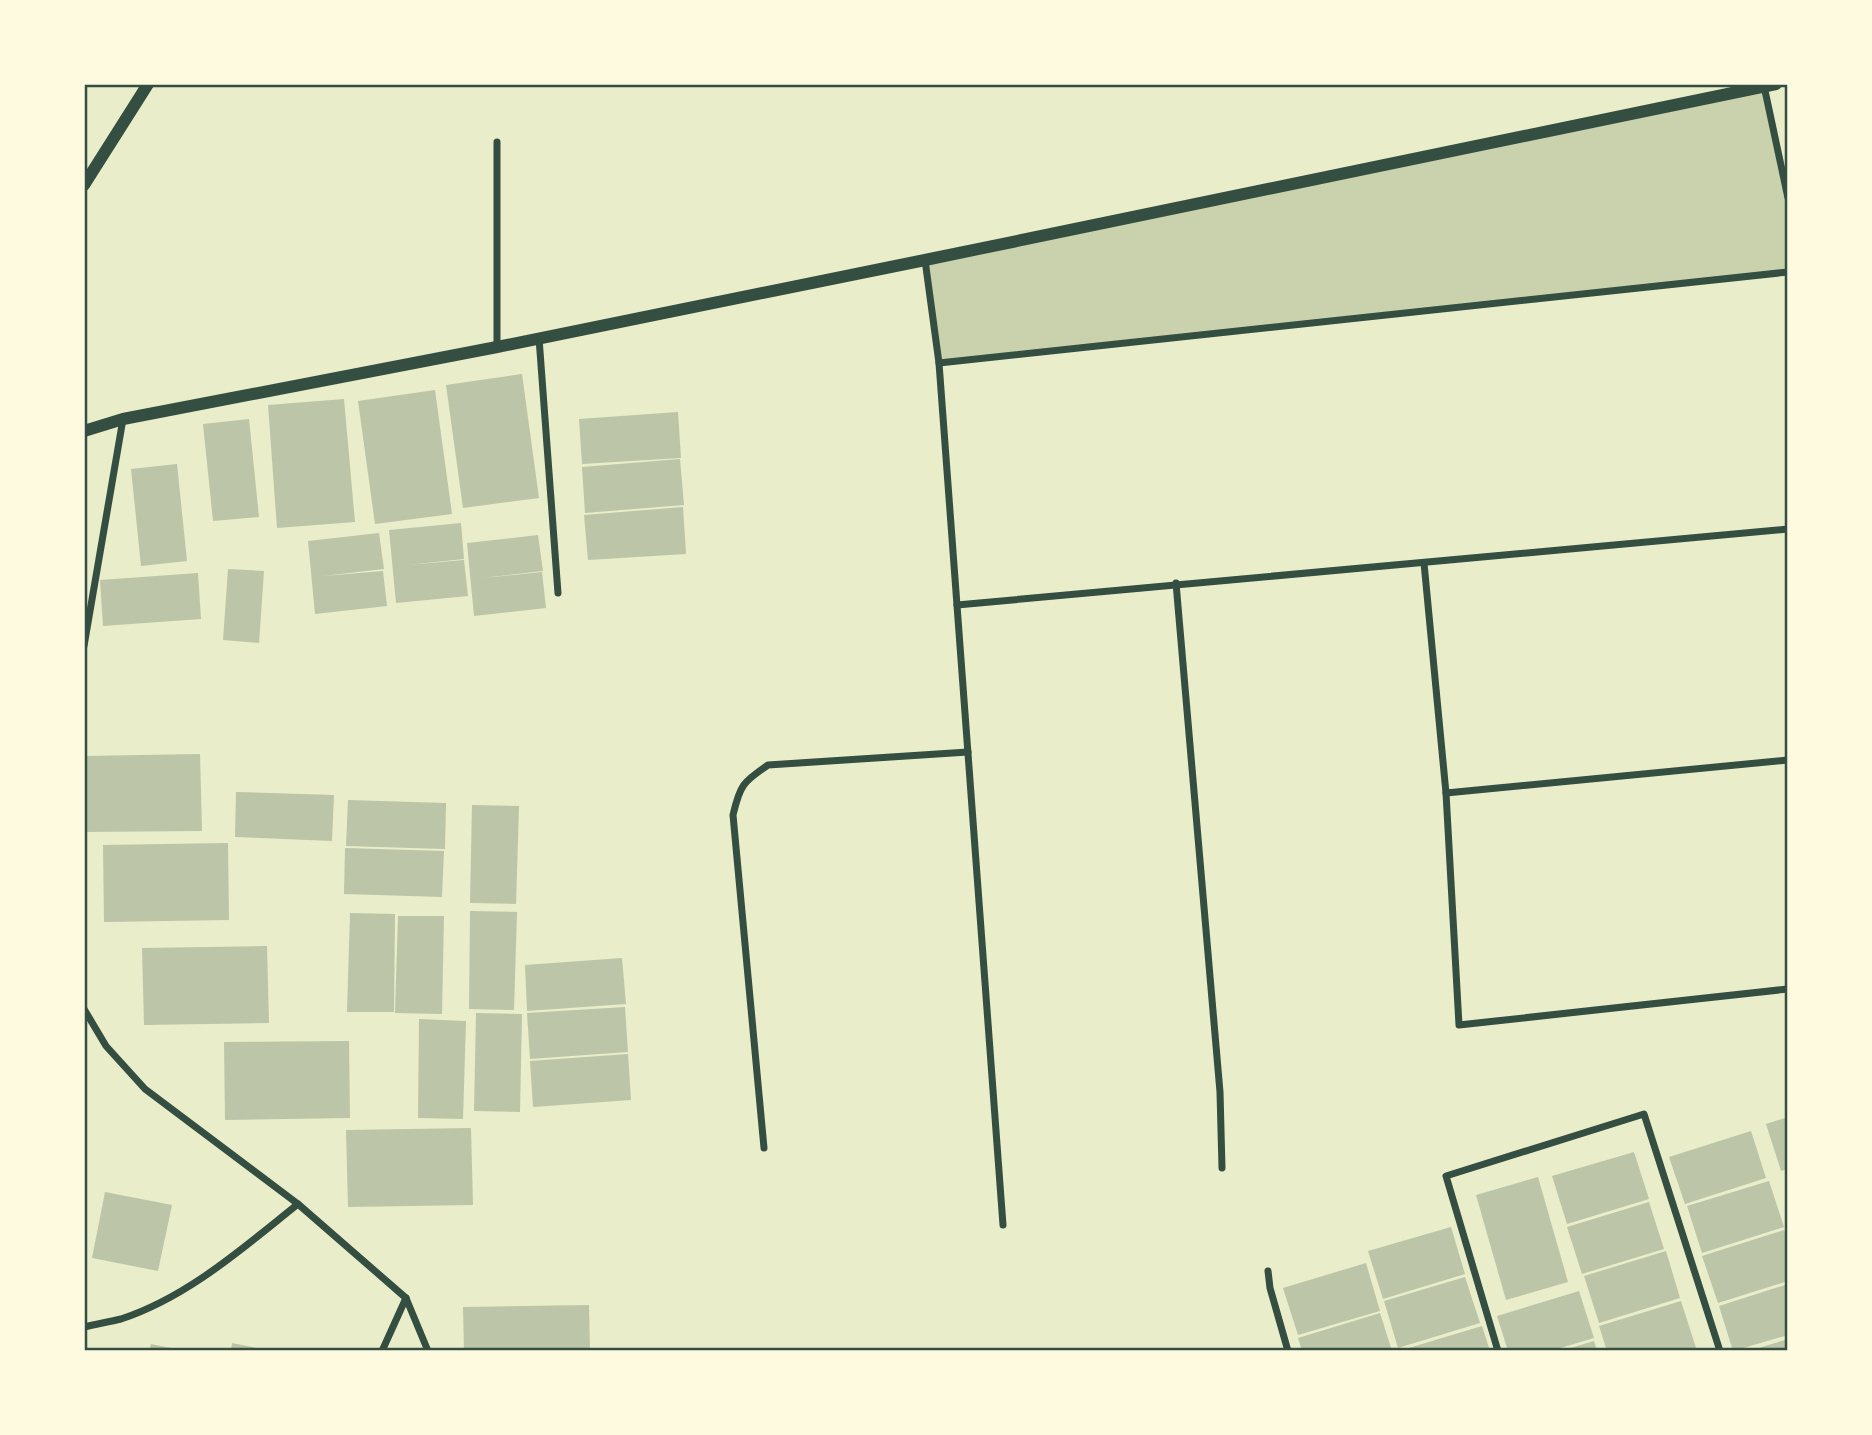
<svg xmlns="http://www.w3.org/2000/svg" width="1872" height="1435" font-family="'Nunito Sans',sans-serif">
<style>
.green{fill:#cad2ad}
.building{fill:#bcc5a7}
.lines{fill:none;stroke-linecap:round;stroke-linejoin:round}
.minor{stroke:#344e41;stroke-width:7}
.tertiary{stroke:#344e41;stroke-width:12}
.neatline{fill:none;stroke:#344e41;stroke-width:2.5}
</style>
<rect width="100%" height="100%" fill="#e9edc9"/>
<!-- green -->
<polygon class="green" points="1764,86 1788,202 1788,272 939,363 925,260"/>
<!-- building -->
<g class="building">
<polygon points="522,374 539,498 463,508 446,385"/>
<polygon points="435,390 452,514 375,524 358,401"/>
<polygon points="344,399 355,522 277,528 268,405"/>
<polygon points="678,412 681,458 582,464 579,419"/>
<polygon points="249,419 259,517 213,521 203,424"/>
<polygon points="680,459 684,505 585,513 582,467"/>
<polygon points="177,464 187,561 141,566 131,469"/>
<polygon points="683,507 686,554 588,560 584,515"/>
<polygon points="461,523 464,559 407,565 464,560 468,596 396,603 389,530"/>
<polygon points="379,533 384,569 323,576 383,571 387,606 315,614 308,541"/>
<polygon points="538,535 543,571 482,578 542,572 546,608 474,616 467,543"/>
<polygon points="228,569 264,571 259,643 223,640"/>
<polygon points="198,573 201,619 103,626 100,580"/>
<polygon points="200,754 202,831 84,832 84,756"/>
<polygon points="236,792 334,795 332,841 235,837"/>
<polygon points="348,800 446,803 445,849 346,846"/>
<polygon points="472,805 519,806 516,904 470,903"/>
<polygon points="228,843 229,920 104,922 103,845"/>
<polygon points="345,848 444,851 442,897 344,894"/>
<polygon points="470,911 517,912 514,1010 469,1009"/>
<polygon points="350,913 395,914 394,1012 347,1012"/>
<polygon points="398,916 444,916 442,1014 395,1013"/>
<polygon points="267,946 269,1023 144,1025 142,948"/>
<polygon points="622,958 626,1004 527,1011 525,965"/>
<polygon points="625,1007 628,1052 530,1059 527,1013"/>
<polygon points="476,1013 522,1014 520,1112 474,1111"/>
<polygon points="419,1019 466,1021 463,1119 418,1118"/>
<polygon points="349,1041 350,1118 225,1120 224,1042"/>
<polygon points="628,1054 631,1100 533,1107 530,1061"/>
<polygon points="1788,1117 1788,1169 1781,1171 1766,1124"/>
<polygon points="471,1128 473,1205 348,1207 346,1130"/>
<polygon points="1751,1131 1766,1178 1685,1204 1669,1157"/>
<polygon points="1634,1152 1649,1199 1567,1224 1552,1176"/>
<polygon points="1538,1177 1568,1282 1506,1300 1476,1195"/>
<polygon points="1769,1181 1784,1227 1702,1253 1687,1206"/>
<polygon points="105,1192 172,1205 158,1271 92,1258"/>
<polygon points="1649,1202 1664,1249 1582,1274 1567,1227"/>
<polygon points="1451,1227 1465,1274 1383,1299 1368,1251"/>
<polygon points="1784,1230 1788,1242 1788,1281 1718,1303 1702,1256"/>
<polygon points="1666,1251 1680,1298 1599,1323 1584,1276"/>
<polygon points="1366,1263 1380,1311 1298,1335 1283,1288"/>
<polygon points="1465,1277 1480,1323 1398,1348 1384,1301"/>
<polygon points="1788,1284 1788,1335 1733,1351 1719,1306"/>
<polygon points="1579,1291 1594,1338 1550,1351 1508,1351 1497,1316"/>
<polygon points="1681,1301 1696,1348 1686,1351 1607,1351 1599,1326"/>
<polygon points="589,1305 590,1351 464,1351 463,1307"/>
<polygon points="1380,1313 1392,1351 1302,1351 1298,1338"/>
<polygon points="1482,1326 1490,1351 1402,1351 1402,1350"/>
<polygon points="1788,1339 1788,1351 1752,1351 1752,1350"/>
<polygon points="1594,1341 1597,1351 1564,1351 1564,1350"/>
<polygon points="232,1343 267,1350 267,1351 231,1351"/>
<polygon points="151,1344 181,1350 181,1351 149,1351"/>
</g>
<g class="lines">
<!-- minor -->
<g class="minor">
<polyline points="1764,86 1788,198"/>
<polyline points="497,142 497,347"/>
<polyline points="925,260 939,363 1003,1225"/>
<polyline points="539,338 558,593"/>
<polyline points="939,363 1788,272"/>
<polyline points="1424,563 1446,793 1459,1025 1788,989"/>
<polyline points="1176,583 1220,1092 1222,1168"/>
<polyline points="957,605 1788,529"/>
<polyline points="84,646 123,419"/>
<polyline points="1446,793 1788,760"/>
<polyline points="84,1009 106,1046 145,1089 298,1204 406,1298 428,1351"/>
<path d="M764,1148l-31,-333c7,-30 10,-33 35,-50l200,-13"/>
<polyline points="1268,1271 1270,1288 1288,1351"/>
<path d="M84,1327c12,-3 25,-5 37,-8 67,-22 123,-72 177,-115"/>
<polyline points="382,1351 406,1298"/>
<polyline points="1498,1351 1446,1176 1644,1114 1720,1351"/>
</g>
<!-- tertiary -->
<g class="tertiary">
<polyline points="84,185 148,84"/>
<polyline points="84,431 123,419 497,347 925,260 1776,84"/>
</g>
</g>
<!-- border -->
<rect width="1872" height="1435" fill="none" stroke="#fefae0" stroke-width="172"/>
<rect x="86" y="86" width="1700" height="1263" class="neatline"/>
</svg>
